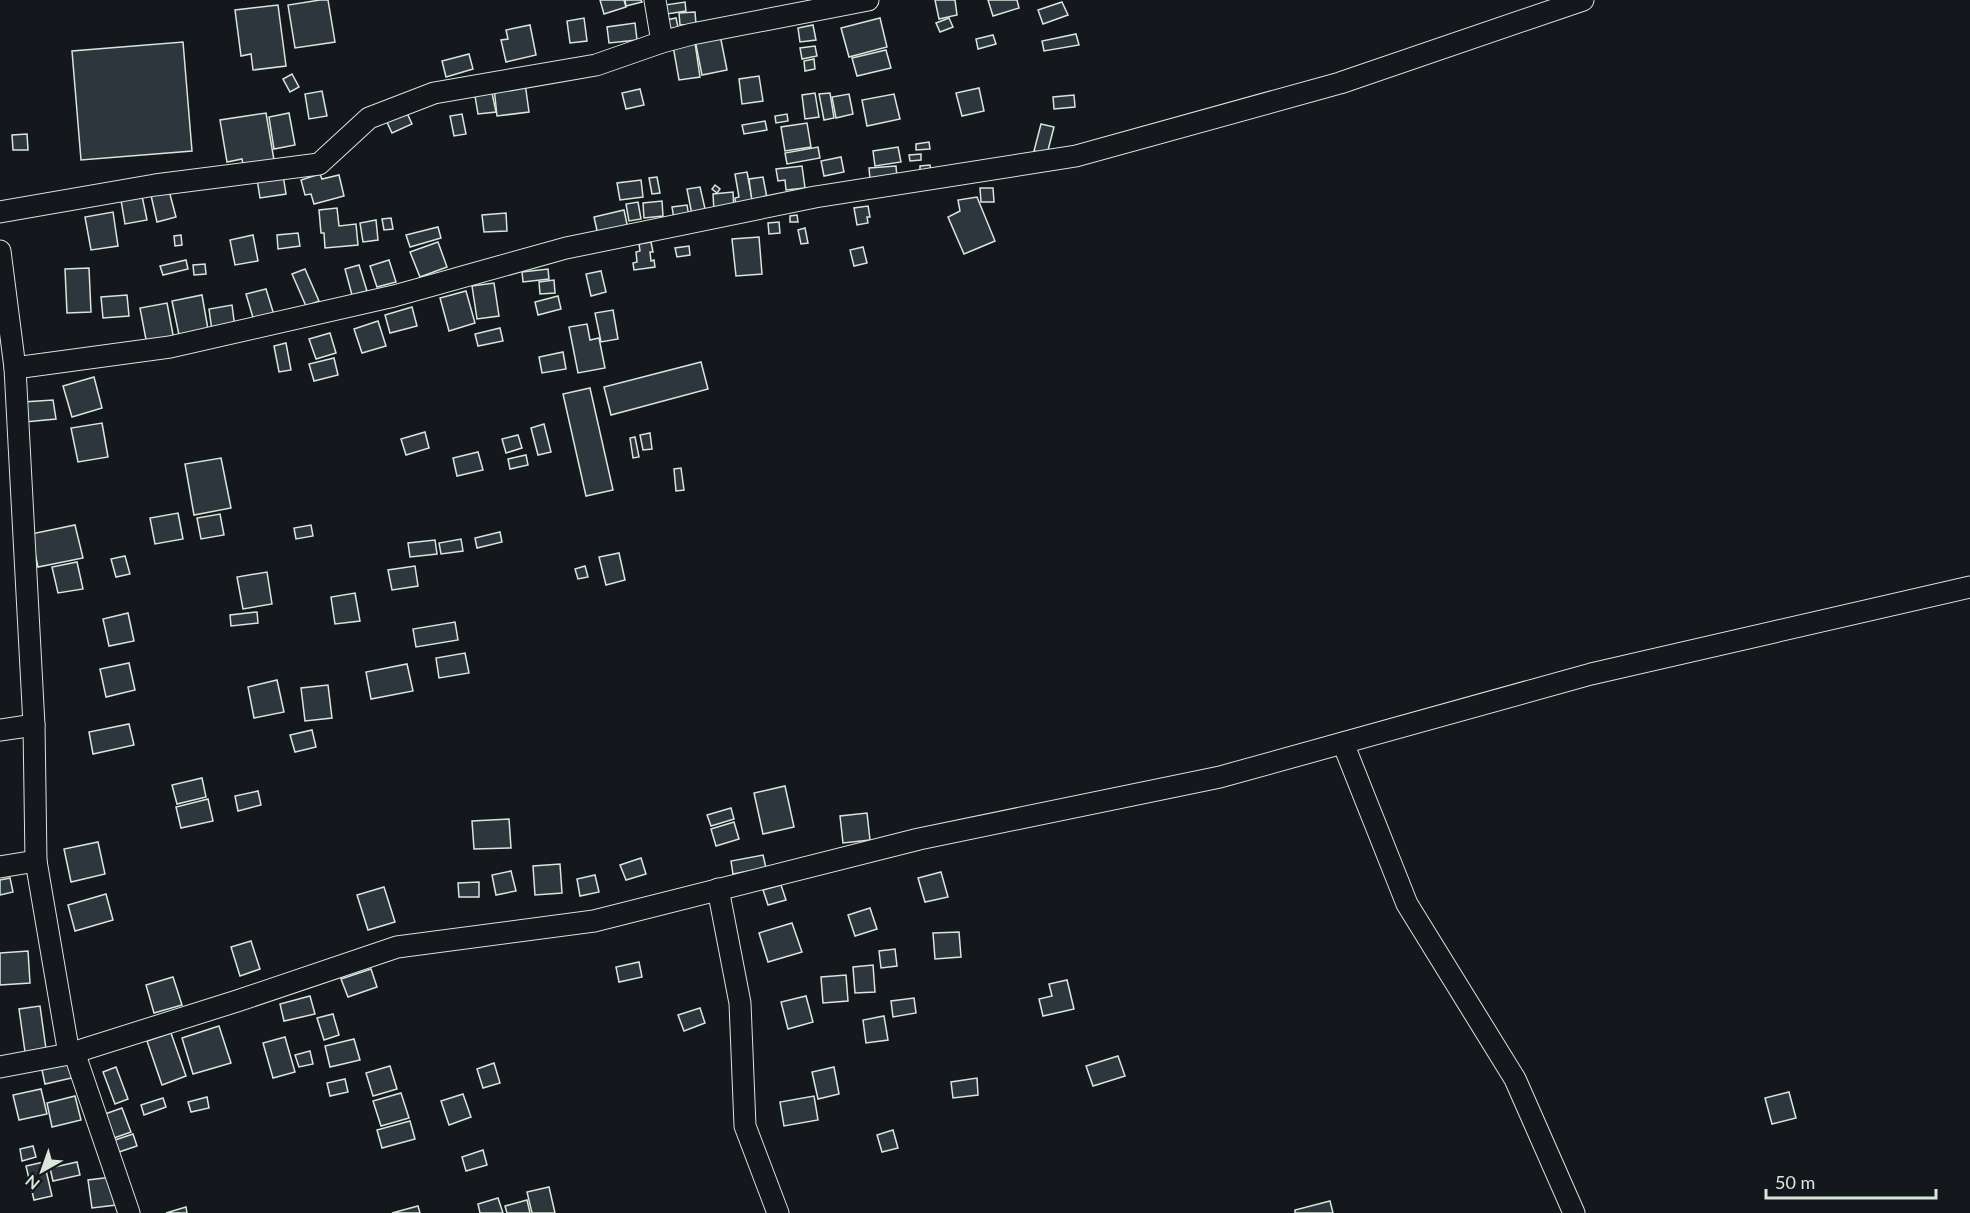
<svg xmlns="http://www.w3.org/2000/svg" width="1970" height="1213" font-family="Lato,sans-serif">
<style>
.building{fill:#2c363c;stroke:#d8e6dc;stroke-width:1.5}
.lines{fill:none;stroke-linecap:round;stroke-linejoin:round}
.minor-casing{stroke:#d8e6dc;stroke-width:23}
.minor{stroke:#14181c;stroke-width:21}
</style>
<rect width="100%" height="100%" fill="#14181c"/>
<!-- building -->
<g class="building">
<polygon points="320,0 328,0 335,42 295,48 288,5"/>
<polygon points="600,0 624,0 626,7 604,14"/>
<polygon points="625,0 641,0 642,2 626,6"/>
<polygon points="935,0 955,0 957,15 939,19"/>
<polygon points="988,0 1017,0 1019,8 993,16"/>
<polygon points="685,2 686,11 667,14 665,5"/>
<polygon points="1062,2 1068,15 1043,24 1038,10"/>
<polygon points="278,5 286,66 253,70 251,54 241,56 235,10"/>
<polygon points="695,12 696,24 680,25 679,13"/>
<polygon points="584,18 587,41 570,43 567,21"/>
<polygon points="676,18 678,27 668,29 666,20"/>
<polygon points="880,18 887,47 849,57 841,28"/>
<polygon points="949,18 953,27 940,32 936,23"/>
<polygon points="635,23 637,40 609,43 607,27"/>
<polygon points="530,25 536,55 506,62 501,40 508,39 506,30"/>
<polygon points="813,25 816,40 800,42 798,28"/>
<polygon points="1076,34 1079,45 1044,51 1042,41"/>
<polygon points="720,35 727,70 702,75 695,40"/>
<polygon points="993,35 996,44 978,49 976,39"/>
<polygon points="183,42 192,151 81,160 72,51"/>
<polygon points="695,43 700,77 679,80 673,46"/>
<polygon points="815,46 817,56 802,59 800,48"/>
<polygon points="886,50 891,68 857,76 852,58"/>
<polygon points="469,54 473,69 446,77 442,61"/>
<polygon points="814,59 815,69 805,71 804,61"/>
<polygon points="292,74 299,87 290,92 283,79"/>
<polygon points="759,76 763,101 742,104 739,79"/>
<polygon points="525,83 529,112 497,116 494,87"/>
<polygon points="491,88 496,112 478,114 474,90"/>
<polygon points="979,88 984,111 962,116 956,93"/>
<polygon points="640,89 644,105 626,109 622,93"/>
<polygon points="322,91 327,116 309,119 305,94"/>
<polygon points="815,93 819,117 805,119 802,95"/>
<polygon points="830,93 834,118 824,120 819,94"/>
<polygon points="849,94 853,114 836,118 832,97"/>
<polygon points="894,94 900,119 867,126 862,100"/>
<polygon points="1074,95 1075,107 1054,109 1053,97"/>
<polygon points="406,111 412,124 392,133 386,120"/>
<polygon points="266,113 275,166 244,171 242,159 227,162 220,120"/>
<polygon points="289,113 295,145 274,149 269,117"/>
<polygon points="462,114 466,134 454,136 450,116"/>
<polygon points="787,114 788,121 776,123 775,116"/>
<polygon points="765,121 767,130 744,134 742,125"/>
<polygon points="807,123 811,147 785,151 781,127"/>
<polygon points="1041,124 1054,127 1047,154 1034,151"/>
<polygon points="27,134 28,150 13,150 12,135"/>
<polygon points="929,142 930,149 916,150 916,144"/>
<polygon points="818,147 820,158 787,164 785,153"/>
<polygon points="898,147 901,162 875,166 873,151"/>
<polygon points="921,154 921,160 910,161 909,155"/>
<polygon points="841,157 844,172 824,176 821,161"/>
<polygon points="930,165 931,172 920,173 920,166"/>
<polygon points="802,166 805,188 786,190 785,180 778,181 776,169"/>
<polygon points="896,166 897,178 870,179 869,168"/>
<polygon points="747,172 753,204 736,207 735,198 739,197 735,174"/>
<polygon points="320,174 322,179 339,175 344,196 314,204 311,194 305,195 301,180"/>
<polygon points="283,175 286,194 260,198 257,179"/>
<polygon points="657,177 660,193 652,194 649,178"/>
<polygon points="763,177 767,198 752,201 749,179"/>
<polygon points="641,180 643,197 620,200 617,183"/>
<polygon points="715,185 720,189 717,193 712,189"/>
<polygon points="168,187 176,217 157,222 150,191"/>
<polygon points="700,187 706,213 692,215 687,189"/>
<polygon points="980,188 993,188 994,202 981,202"/>
<polygon points="733,192 734,209 714,211 713,194"/>
<polygon points="142,196 147,220 125,224 121,200"/>
<polygon points="977,197 995,241 964,254 948,217 960,211 958,200"/>
<polygon points="662,201 663,216 644,218 643,203"/>
<polygon points="638,202 641,219 629,221 626,204"/>
<polygon points="687,205 689,217 674,219 672,207"/>
<polygon points="868,206 870,217 867,217 868,223 857,225 854,208"/>
<polygon points="337,208 339,226 356,224 358,245 325,248 324,233 321,233 319,210"/>
<polygon points="624,210 628,229 598,235 594,217"/>
<polygon points="113,212 118,246 91,250 85,217"/>
<polygon points="506,213 507,231 484,232 482,215"/>
<polygon points="797,215 798,222 790,222 790,216"/>
<polygon points="391,218 393,229 384,230 382,219"/>
<polygon points="376,220 378,240 363,242 360,223"/>
<polygon points="779,222 780,233 769,234 768,223"/>
<polygon points="438,227 441,238 410,247 406,235"/>
<polygon points="805,228 808,243 801,244 798,230"/>
<polygon points="298,233 300,246 278,249 277,235"/>
<polygon points="181,235 182,245 175,246 174,236"/>
<polygon points="253,235 258,261 235,265 230,240"/>
<polygon points="759,237 762,274 736,276 732,239"/>
<polygon points="438,242 447,267 420,277 410,252"/>
<polygon points="651,242 653,252 650,252 651,261 654,260 655,267 634,270 633,263 637,262 636,252 640,251 639,244"/>
<polygon points="689,246 690,255 677,257 675,248"/>
<polygon points="863,247 867,263 854,266 850,250"/>
<polygon points="186,260 188,269 163,275 160,266"/>
<polygon points="389,260 396,282 377,287 370,266"/>
<polygon points="205,264 206,274 194,275 193,265"/>
<polygon points="359,265 367,291 352,295 345,269"/>
<polygon points="89,268 91,312 67,313 65,269"/>
<polygon points="305,269 319,301 306,306 292,274"/>
<polygon points="548,269 549,279 523,282 522,272"/>
<polygon points="601,271 606,292 591,296 586,274"/>
<polygon points="554,280 555,293 540,294 539,282"/>
<polygon points="494,283 499,316 477,319 472,286"/>
<polygon points="266,289 274,315 254,321 246,294"/>
<polygon points="466,291 475,323 449,331 440,298"/>
<polygon points="127,295 129,316 103,318 101,297"/>
<polygon points="202,295 209,335 180,340 172,301"/>
<polygon points="558,296 561,309 538,315 535,302"/>
<polygon points="167,303 174,340 147,345 140,308"/>
<polygon points="232,305 235,328 212,331 209,309"/>
<polygon points="412,307 417,326 390,333 385,315"/>
<polygon points="613,310 618,339 601,342 595,313"/>
<polygon points="378,321 386,346 362,353 354,329"/>
<polygon points="587,324 590,340 599,338 605,368 578,373 569,327"/>
<polygon points="500,328 503,341 478,346 475,334"/>
<polygon points="330,333 336,353 316,359 309,339"/>
<polygon points="286,343 291,370 279,372 274,346"/>
<polygon points="563,352 566,369 542,373 539,357"/>
<polygon points="334,358 338,375 314,381 309,364"/>
<polygon points="701,362 708,389 611,415 604,387"/>
<polygon points="94,377 102,408 72,417 63,386"/>
<polygon points="590,388 613,490 586,496 563,394"/>
<polygon points="53,400 56,419 25,422 23,402"/>
<polygon points="102,423 108,457 78,462 71,428"/>
<polygon points="544,424 551,452 538,455 531,428"/>
<polygon points="425,432 429,448 406,455 401,439"/>
<polygon points="650,433 652,449 643,450 640,435"/>
<polygon points="518,435 522,448 506,453 502,439"/>
<polygon points="635,437 639,457 633,458 630,438"/>
<polygon points="478,452 483,470 457,476 453,458"/>
<polygon points="526,455 528,465 510,469 508,459"/>
<polygon points="221,458 231,508 194,515 185,464"/>
<polygon points="681,468 684,490 676,491 674,469"/>
<polygon points="178,513 183,539 155,544 150,518"/>
<polygon points="220,514 224,535 201,539 197,518"/>
<polygon points="75,525 83,558 38,567 31,534"/>
<polygon points="311,525 313,536 296,539 294,528"/>
<polygon points="500,532 502,542 477,548 475,538"/>
<polygon points="461,539 463,551 441,554 439,543"/>
<polygon points="435,540 437,554 410,557 408,543"/>
<polygon points="619,553 625,580 606,585 599,557"/>
<polygon points="125,556 130,574 116,577 111,559"/>
<polygon points="77,562 83,589 58,593 52,567"/>
<polygon points="415,566 418,586 392,590 388,570"/>
<polygon points="585,566 588,577 578,579 575,569"/>
<polygon points="267,572 272,604 243,609 237,577"/>
<polygon points="355,593 360,621 335,624 331,597"/>
<polygon points="257,612 258,623 231,626 230,615"/>
<polygon points="128,613 134,641 109,646 103,619"/>
<polygon points="455,622 458,640 416,647 413,629"/>
<polygon points="465,653 469,673 439,678 436,658"/>
<polygon points="129,663 135,690 106,697 100,669"/>
<polygon points="407,664 413,691 371,699 366,672"/>
<polygon points="277,680 284,712 254,718 248,687"/>
<polygon points="328,685 332,718 305,721 301,688"/>
<polygon points="129,724 134,745 93,754 89,732"/>
<polygon points="312,730 316,747 295,752 290,735"/>
<polygon points="202,778 206,797 177,804 172,785"/>
<polygon points="785,786 794,827 763,834 754,793"/>
<polygon points="258,791 261,805 238,811 235,796"/>
<polygon points="208,799 213,821 181,828 176,807"/>
<polygon points="731,808 734,819 711,826 707,815"/>
<polygon points="867,813 870,840 843,843 840,816"/>
<polygon points="509,819 511,848 474,849 472,821"/>
<polygon points="734,822 739,839 716,846 711,829"/>
<polygon points="98,842 105,874 71,882 64,849"/>
<polygon points="763,855 766,868 733,874 731,861"/>
<polygon points="641,858 646,874 626,880 620,865"/>
<polygon points="560,864 562,893 535,895 533,866"/>
<polygon points="511,871 516,891 496,895 492,875"/>
<polygon points="941,872 948,897 925,902 918,878"/>
<polygon points="595,875 599,892 580,896 577,879"/>
<polygon points="10,878 13,892 0,895 0,880"/>
<polygon points="479,882 479,897 459,897 458,883"/>
<polygon points="781,885 786,900 768,905 763,890"/>
<polygon points="384,887 395,922 368,930 357,895"/>
<polygon points="106,894 113,920 75,931 68,905"/>
<polygon points="870,908 877,929 855,936 848,915"/>
<polygon points="792,923 802,952 768,962 759,933"/>
<polygon points="959,932 961,957 935,959 933,933"/>
<polygon points="251,941 260,969 240,976 231,947"/>
<polygon points="895,949 897,966 881,968 879,951"/>
<polygon points="28,951 30,983 0,985 0,953"/>
<polygon points="639,962 642,977 619,982 616,967"/>
<polygon points="873,965 875,992 855,993 853,967"/>
<polygon points="371,969 377,987 348,997 341,979"/>
<polygon points="846,975 848,1001 823,1003 821,977"/>
<polygon points="173,977 182,1005 154,1013 146,985"/>
<polygon points="1067,980 1074,1009 1043,1016 1039,999 1052,996 1049,984"/>
<polygon points="310,996 315,1014 284,1021 280,1004"/>
<polygon points="806,996 813,1022 788,1029 781,1002"/>
<polygon points="914,998 916,1013 893,1017 891,1001"/>
<polygon points="40,1006 46,1049 25,1052 19,1009"/>
<polygon points="700,1008 705,1023 684,1031 678,1015"/>
<polygon points="333,1014 339,1035 324,1040 317,1018"/>
<polygon points="884,1016 888,1040 866,1043 863,1020"/>
<polygon points="219,1026 231,1063 193,1074 182,1038"/>
<polygon points="171,1033 186,1076 162,1085 147,1041"/>
<polygon points="285,1037 295,1072 273,1078 263,1043"/>
<polygon points="354,1039 360,1060 330,1067 325,1046"/>
<polygon points="310,1051 313,1064 299,1067 295,1055"/>
<polygon points="1118,1056 1125,1076 1093,1086 1086,1066"/>
<polygon points="72,1063 76,1077 45,1084 42,1070"/>
<polygon points="494,1063 500,1083 483,1088 477,1069"/>
<polygon points="390,1066 397,1089 373,1096 366,1073"/>
<polygon points="116,1067 128,1099 115,1104 103,1072"/>
<polygon points="834,1067 839,1094 818,1099 812,1072"/>
<polygon points="977,1078 978,1095 953,1098 951,1082"/>
<polygon points="345,1079 348,1092 330,1096 327,1083"/>
<polygon points="41,1089 47,1114 19,1120 13,1095"/>
<polygon points="1789,1092 1796,1118 1772,1124 1765,1098"/>
<polygon points="401,1093 409,1118 381,1126 373,1101"/>
<polygon points="463,1094 471,1117 449,1125 441,1101"/>
<polygon points="75,1096 81,1120 52,1127 47,1103"/>
<polygon points="814,1096 818,1120 784,1126 780,1102"/>
<polygon points="207,1097 209,1108 191,1112 188,1102"/>
<polygon points="163,1098 166,1107 144,1115 141,1105"/>
<polygon points="122,1108 131,1132 114,1138 105,1114"/>
<polygon points="410,1121 415,1139 382,1148 377,1130"/>
<polygon points="893,1130 898,1148 882,1152 877,1135"/>
<polygon points="133,1134 137,1146 119,1152 115,1140"/>
<polygon points="33,1146 36,1157 22,1161 20,1149"/>
<polygon points="483,1150 487,1165 466,1171 462,1157"/>
<polygon points="44,1162 52,1196 34,1200 26,1166"/>
<polygon points="77,1162 80,1175 53,1181 50,1168"/>
<polygon points="112,1177 116,1205 92,1208 88,1180"/>
<polygon points="549,1187 555,1213 532,1213 527,1192"/>
<polygon points="498,1198 503,1213 480,1213 478,1204"/>
<polygon points="527,1200 530,1213 507,1213 505,1206"/>
<polygon points="1330,1201 1333,1213 1295,1213 1295,1210"/>
<polygon points="418,1206 420,1213 392,1213"/>
<polygon points="186,1207 187,1213 166,1213"/>
</g>
<g class="lines">
<!-- minor casing -->
<g class="minor-casing">
<g id="minor">
<polyline points="662,42 692,34 868,0"/>
<polyline points="0,212 155,185 319,164 369,118 434,93 596,65 662,42 655,0"/>
<polyline points="0,251 15,368 34,725 36,861 69,1054"/>
<polyline points="15,368 170,347 394,296 566,248 815,197 1076,156 1340,83 1583,0"/>
<polyline points="0,730 34,725"/>
<polyline points="1343,743 1407,904 1515,1079 1574,1213"/>
<polyline points="0,867 36,861"/>
<polyline points="718,889 740,1003 745,1126 778,1213"/>
<polyline points="74,1052 129,1213"/>
<polyline points="0,1067 69,1054 237,1001 397,947 594,921 919,839 1220,777 1591,674 1970,587"/>
</g>
</g>
<!-- minor -->
<use href="#minor" class="minor"/>
</g>
<!-- north arrow -->
<g transform="translate(42 1171) rotate(220)" stroke="#14181c" stroke-width="4.5" paint-order="stroke">
<path d="M0-4.5L10 22L0 15L-10 22Z" fill="#d8e6dc"/>
<text y="-9" font-size="16" font-weight="bold" text-anchor="middle" fill="#d8e6dc">N</text>
</g>
<!-- scale -->
<path d="M1766 1189v9h170v-9" fill="none" stroke="#d8e6dc" stroke-width="3"/>
<text x="1775" y="1189" font-size="18" fill="#d8e6dc" stroke="#14181c" stroke-width="4.5" paint-order="stroke">50 m</text>
</svg>
